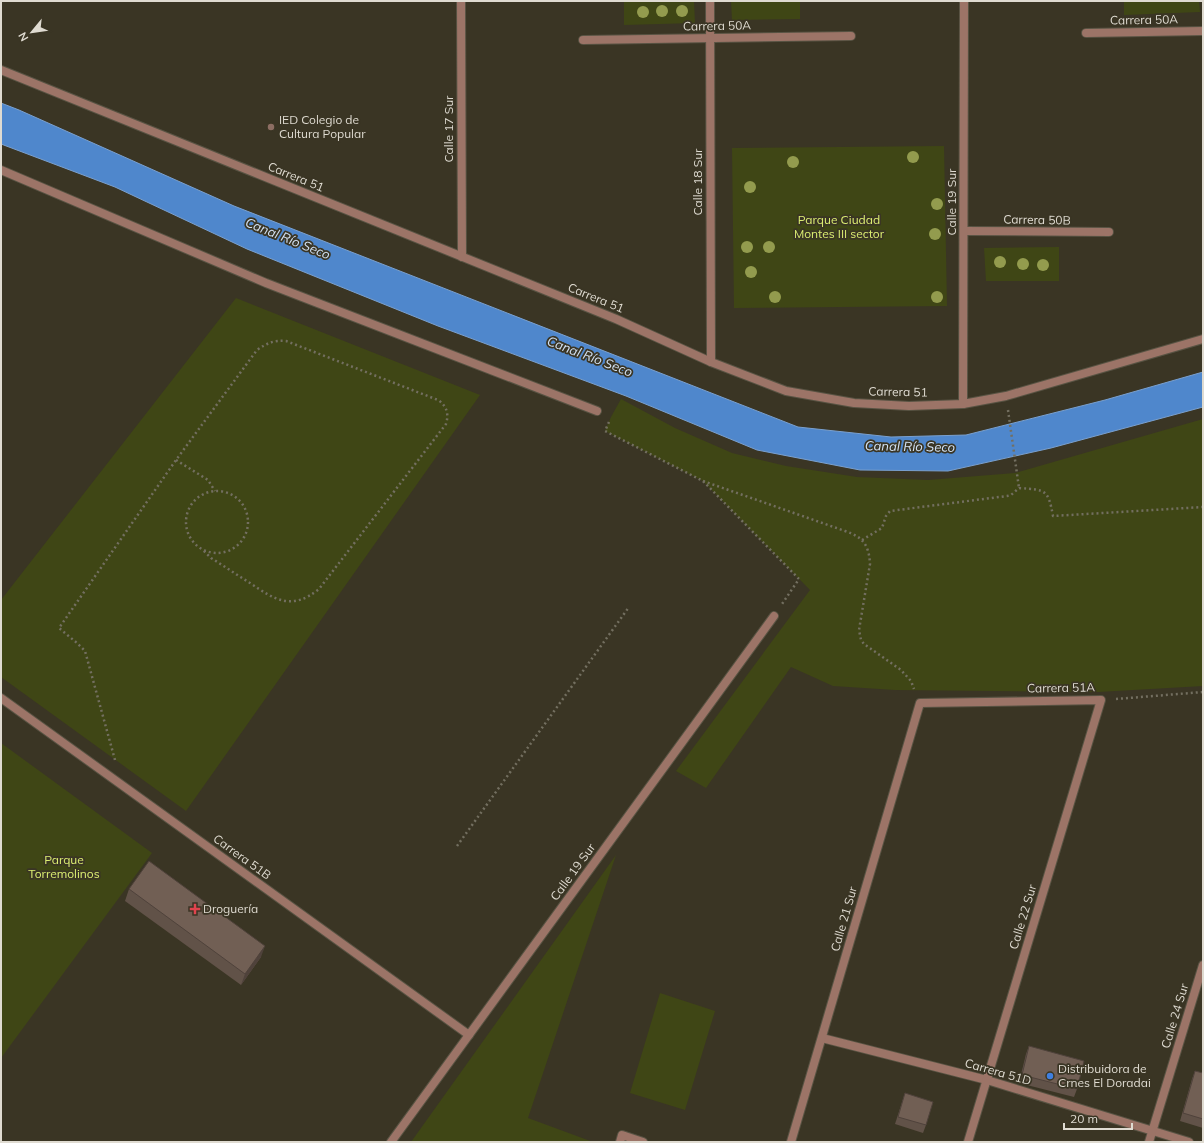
<svg xmlns="http://www.w3.org/2000/svg" width="1204" height="1143" font-family="Mulish,sans-serif">
<style>
.green{fill:#3f4615}
.water{fill:#4f87cc;stroke:#7aa0ce}
.lines{fill:none;stroke-linecap:round;stroke-linejoin:round}
.street-casing{stroke:#585343;stroke-width:10}
.path{stroke:#736f60;stroke-width:2.5;stroke-dasharray:2 3;stroke-linecap:butt}
.street{stroke:#9c7467;stroke-width:8}
.tree{fill:#939b4e}
.wall{fill:#615248}
.shaded-wall{fill:#4f423b}
.building{fill:#715f54;stroke:#4f423b}
.education-dot{fill:#8d6e63;stroke:#3a3524;stroke-width:1.5}
.health-dot{fill:#e0444e;stroke:#3a3524;stroke-width:1.5}
.shop-dot{fill:#3f7fe0;stroke:#3a3524;stroke-width:1.5}
.labels{text-anchor:middle;stroke-width:3.5;stroke-linejoin:round;paint-order:stroke}
.street-label{font-size:12px;fill:#dfdbd1;stroke:#3a3524}
.poi-label{font-size:12px;fill:#dfdbd1;stroke:#3a3524;text-anchor:start}
.park-label{font-size:12px;fill:#dcee71;stroke:#3a3524}
.water-label{font-size:13px;font-style:italic;fill:#d4e3f5;stroke:#3a3524}
</style>
<rect width="100%" height="100%" fill="#3a3524"/>
<!-- green -->
<g class="green">
<polygon points="624,1 694,1 695,23 624,25"/>
<polygon points="731,1 800,1 800,19 732,20"/>
<polygon points="1124,1 1199,1 1200,12 1124,15"/>
<polygon points="944,146 947,306 734,308 732,148"/>
<polygon points="1059,247 1059,281 986,281 984,248"/>
<polygon points="236,298 480,395 186,811 1,677 1,600"/>
<polygon points="621,399 675,428 732,453 786,466 857,477 928,480 1015,473 1203,419 1203,686 1098,692 895,690 833,686 791,667 706,788 676,771 810,590 703,481 605,431 611,417"/>
<polygon points="1,743 152,853 1,1058"/>
<polygon points="616,855 528,1118 593,1142 411,1142"/>
<polygon points="660,993 715,1011 685,1110 630,1093"/>
</g>
<!-- water -->
<polygon class="water" points="1,103 19,110 234,206 798,427 891,437 966,435 1105,400 1203,372 1203,407 1051,448 948,471 860,470 757,450 626,396 438,326 247,249 115,187 1,144"/>
<g class="lines">
<!-- street casing -->
<g class="street-casing">
<g id="street">
<polyline points="461,1 462,257"/>
<polyline points="710,1 711,362"/>
<polyline points="1086,33 1203,31"/>
<polyline points="583,40 851,36"/>
<polyline points="1,70 616,319 711,362 786,391 854,403 909,406 963,404 1006,396 1203,339"/>
<polyline points="1,170 266,283 597,411"/>
<polyline points="964,231 1109,232"/>
<polyline points="963,404 964,1"/>
<polyline points="1,698 469,1035"/>
<polyline points="822,1038 987,1080 1189,1142"/>
<polyline points="391,1142 774,616"/>
<polyline points="620,1142 622,1135 643,1142"/>
<polyline points="791,1142 920,703 1101,700 968,1142"/>
<polyline points="1149,1142 1203,965"/>
</g>
</g>
<!-- path -->
<g class="path">
<polyline points="1008,410 1019,488"/>
<polyline points="609,422 605,431 703,481 799,579 782,604"/>
<polyline points="176,460 208,480 215,491"/>
<path d="M703,481l142,50c18,6 24,14 25,33l-11,66 2,10 3,4 37,26 10,11 3,8"/>
<circle cx="217" cy="522" r="31"/>
<path d="M862,540l20,-12 4,-12 4,-5 117,-15 4,-1 8,-7c27,2 29,1 34,28l150,-9"/>
<polyline points="1116,699 1203,692"/>
<path d="M115,760l-30,-109 -8,-8 -18,-15 117,-168 81,-110c10,-7 17,-10 29,-9l152,59c9,6 11,14 8,24l-127,165c-27,22 -44,11 -69,-6 -13,-8 -26,-17 -39,-25l-8,-8"/>
<polyline points="457,846 629,607"/>
</g>
<!-- street -->
<use href="#street" class="street"/>
</g>
<!-- trees -->
<g class="tree">
<circle cx="662" cy="11" r="6"/>
<circle cx="682" cy="11" r="6"/>
<circle cx="643" cy="12" r="6"/>
<circle cx="913" cy="157" r="6"/>
<circle cx="793" cy="162" r="6"/>
<circle cx="750" cy="187" r="6"/>
<circle cx="937" cy="204" r="6"/>
<circle cx="935" cy="234" r="6"/>
<circle cx="747" cy="247" r="6"/>
<circle cx="769" cy="247" r="6"/>
<circle cx="1000" cy="262" r="6"/>
<circle cx="1023" cy="264" r="6"/>
<circle cx="1043" cy="265" r="6"/>
<circle cx="751" cy="272" r="6"/>
<circle cx="775" cy="297" r="6"/>
<circle cx="937" cy="297" r="6"/>
</g>
<!-- wall -->
<g class="wall">
<polygon points="129,889 261,957 241,985 125,901"/>
<polygon points="1029,1046 1077,1089 1074,1097 1019,1083 1026,1054"/>
<polygon points="1195,1071 1203,1073 1203,1128 1180,1121 1192,1079"/>
<polygon points="905,1093 926,1125 923,1133 895,1124"/>
</g>
<!-- shaded-wall -->
<polygon class="shaded-wall" points="265,946 261,957 241,985 245,974"/>
<!-- building -->
<g class="building">
<polygon points="149,861 265,946 245,974 129,889"/>
<polygon points="1029,1046 1084,1061 1077,1089 1022,1075"/>
<polygon points="1195,1071 1203,1073 1203,1119 1183,1113"/>
<polygon points="905,1093 933,1102 926,1125 898,1117"/>
</g>
<!-- markers -->
<circle class="education-dot" cx="271" cy="127" r="4"/>
<path class="health-dot" d="M193 903h4v4h4v4h-4v4h-4v-4h-4v-4h4z"/>
<circle class="shop-dot" cx="1050" cy="1076" r="4"/>
<g class="labels">
<!-- street labels -->
<g class="street-label">
<text transform="translate(1144 20) rotate(-1)" y="4">Carrera 50A</text>
<text transform="translate(717 26) rotate(-1)" y="4">Carrera 50A</text>
<text transform="translate(449 129) rotate(-90)" y="4">Calle 17 Sur</text>
<text transform="translate(296 177) rotate(22)" y="4">Carrera 51</text>
<text transform="translate(698 182) rotate(-90)" y="4">Calle 18 Sur</text>
<text transform="translate(952 202) rotate(-90)" y="4">Calle 19 Sur</text>
<text transform="translate(1037 220) rotate(1)" y="4">Carrera 50B</text>
<text transform="translate(596 298) rotate(22)" y="4">Carrera 51</text>
<text transform="translate(898 392) rotate(1)" y="4">Carrera 51</text>
<text transform="translate(1061 688) rotate(-1)" y="4">Carrera 51A</text>
<text transform="translate(242 857) rotate(36)" y="4">Carrera 51B</text>
<text transform="translate(573 872) rotate(-54)" y="4">Calle 19 Sur</text>
<text transform="translate(1023 917) rotate(-73)" y="4">Calle 22 Sur</text>
<text transform="translate(844 919) rotate(-74)" y="4">Calle 21 Sur</text>
<text transform="translate(1175 1016) rotate(-73)" y="4">Calle 24 Sur</text>
<text transform="translate(998 1072) rotate(16)" y="4">Carrera 51D</text>
</g>
<!-- poi labels -->
<g class="poi-label">
<text x="279" y="124">IED Colegio de<tspan x="279" dy="14">Cultura Popular</tspan></text>
<text x="203" y="913">Droguería</text>
<text x="1058" y="1073">Distribuidora de<tspan x="1058" dy="14">Crnes El Doradai</tspan></text>
</g>
<!-- park labels -->
<g class="park-label">
<text x="839" y="224">Parque Ciudad<tspan x="839" dy="14">Montes III sector</tspan></text>
<text x="64" y="864">Parque<tspan x="64" dy="14">Torremolinos</tspan></text>
</g>
<!-- water labels -->
<g class="water-label">
<text transform="translate(288 238) rotate(22)" y="5">Canal Río Seco</text>
<text transform="translate(590 356) rotate(21)" y="5">Canal Río Seco</text>
<text transform="translate(910 446) rotate(1)" y="5">Canal Río Seco</text>
</g>
</g>
<!-- border -->
<rect width="1204" height="1143" fill="none" stroke="#dfdbd1" stroke-width="4"/>
<!-- north arrow -->
<g transform="translate(32 32) rotate(241)" stroke="#3a3524" stroke-width="3" paint-order="stroke">
<path d="M0-3L7 15L0 10L-7 15Z" fill="#dfdbd1"/>
<text y="-6" font-size="11" font-weight="bold" text-anchor="middle" fill="#dfdbd1">N</text>
</g>
<!-- scale -->
<path d="M1064 1123v6h68v-6" fill="none" stroke="#dfdbd1" stroke-width="2"/>
<text x="1070" y="1123" font-size="12" fill="#dfdbd1" stroke="#3a3524" stroke-width="3" paint-order="stroke">20 m</text>
</svg>
